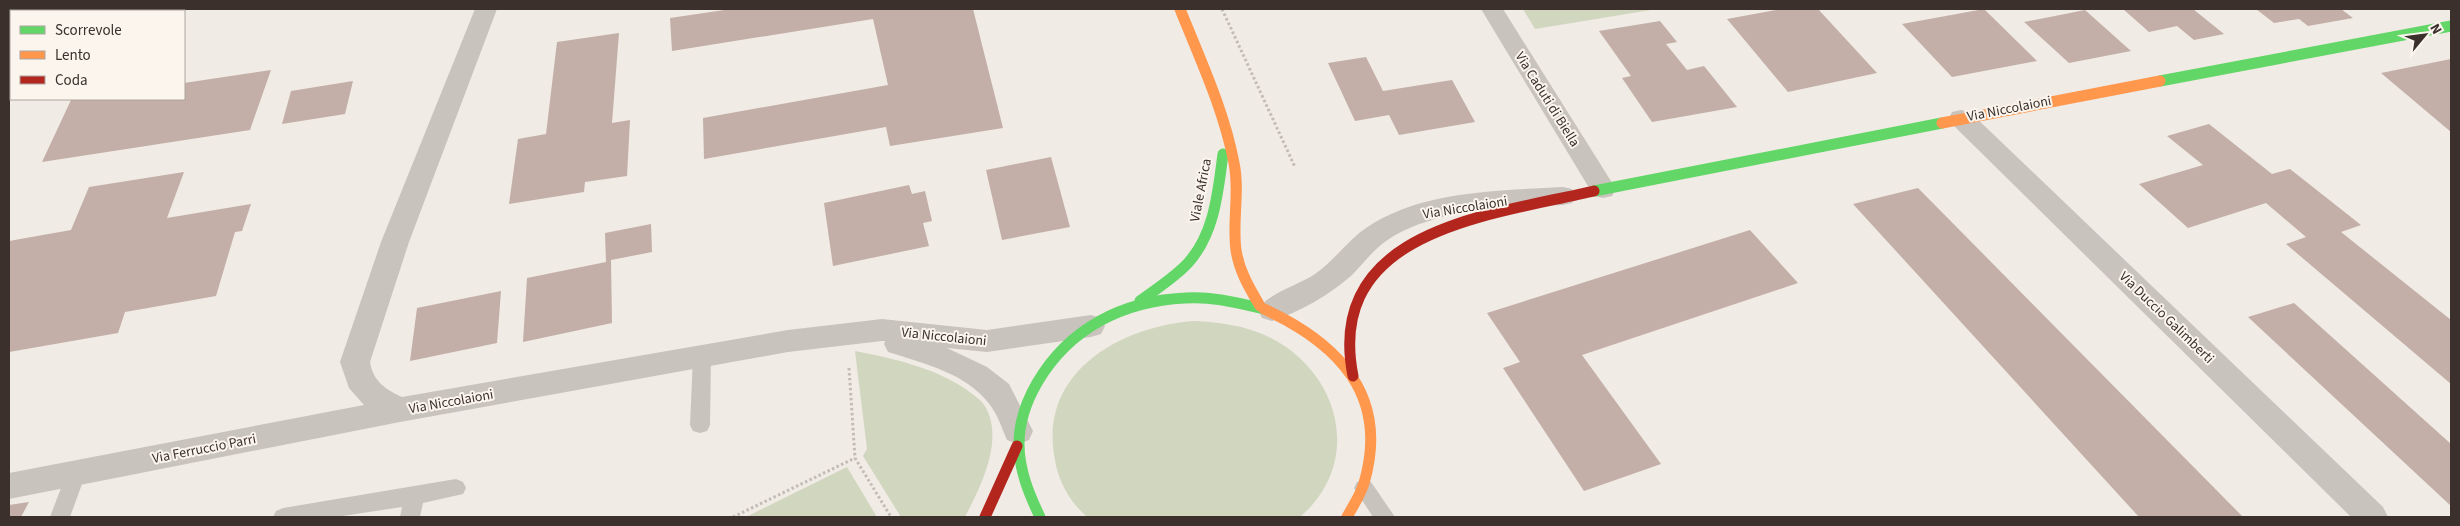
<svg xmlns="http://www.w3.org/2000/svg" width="2460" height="526" font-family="'Source Sans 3',sans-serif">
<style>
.green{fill:#d1d6bf}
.building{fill:#c3afa7}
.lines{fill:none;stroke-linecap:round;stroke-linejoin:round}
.path{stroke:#c2bbb6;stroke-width:3;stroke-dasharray:2.5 2.5;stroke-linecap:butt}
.lane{fill:#c9c3be;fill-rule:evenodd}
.street{fill:#c9c3be;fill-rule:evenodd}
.fast{stroke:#63d668;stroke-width:11}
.slow{stroke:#ff974d;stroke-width:11}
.jam{stroke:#b3261e;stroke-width:11}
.labels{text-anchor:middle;stroke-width:4;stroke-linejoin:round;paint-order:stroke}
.street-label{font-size:14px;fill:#3b302b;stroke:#fbf5ee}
</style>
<rect width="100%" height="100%" fill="#f0ebe5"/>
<!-- green -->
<g class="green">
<polygon points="1523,9 1657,9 1535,29"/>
<path d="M1194,321c27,1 53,5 77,17 70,36 92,125 29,179h-213c-19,-17 -30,-38 -33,-63 -13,-84 69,-128 140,-133z"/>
<path d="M855,351c40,8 78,16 112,39 6,5 15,10 19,18 18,33 -6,80 -21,109h-64l-38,-61 4,-7z"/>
<polygon points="847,467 877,517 746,517"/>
</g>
<!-- building -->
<g class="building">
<polygon points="112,9 174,9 174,10 111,11"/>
<polygon points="731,9 973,9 1003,128 890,146 886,127 704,159 703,118 888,85 873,19 672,51 670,18"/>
<polygon points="1782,9 1818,9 1877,73 1788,92 1727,19"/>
<polygon points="1984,9 2037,61 1952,77 1902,24"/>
<polygon points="2123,9 2193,9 2224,34 2194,40 2177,26 2149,32"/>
<polygon points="2256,9 2341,9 2353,18 2308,26 2299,19 2274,23"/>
<polygon points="2085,10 2131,51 2069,63 2024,22"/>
<polygon points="1660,21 1677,42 1666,44 1687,70 1704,66 1737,107 1652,122 1622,78 1631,76 1599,31"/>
<polygon points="619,33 612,123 630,120 627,176 585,182 584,192 509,204 518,139 546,134 557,42"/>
<polygon points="1366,57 1383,91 1452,80 1475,122 1399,135 1389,115 1355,121 1328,63"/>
<polygon points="2451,59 2451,132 2381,73"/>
<polygon points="271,70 250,130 42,162 71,100 184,99 184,83"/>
<polygon points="353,81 345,114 282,124 291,91"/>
<polygon points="2209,124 2272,174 2290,169 2361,225 2341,232 2451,320 2451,384 2286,244 2306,237 2266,203 2188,228 2139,184 2203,165 2167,136"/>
<polygon points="1051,157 1070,227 1002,240 986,170"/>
<polygon points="184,172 167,218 251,204 242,231 235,232 216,296 125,312 118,333 9,352 9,241 71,230 89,187"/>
<polygon points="909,185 912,194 925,191 932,221 923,223 929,246 833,266 824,203"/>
<polygon points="1918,188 2243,517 2139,517 1853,204"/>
<polygon points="651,224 652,252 611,260 612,323 523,342 527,278 606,262 605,233"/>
<polygon points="1750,230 1798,283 1582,355 1661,464 1584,491 1503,368 1520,362 1487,313"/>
<polygon points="501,291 497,343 410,361 417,308"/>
<polygon points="2294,303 2451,444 2451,506 2248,317"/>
<polygon points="29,502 21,517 9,517 9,505"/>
</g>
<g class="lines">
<!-- path -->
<g class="path">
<polyline points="1222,9 1295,167"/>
<polyline points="849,368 855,458 891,517"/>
<polyline points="733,517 855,458"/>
</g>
<!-- lane -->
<g class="lane">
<polygon points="702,350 709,352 711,357 710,425 707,431 700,433 693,431 690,425 693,357 695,352"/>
<polygon points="76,465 83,467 86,473 70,517 50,517 69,467"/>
<polygon points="456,479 463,482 466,488 463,494 423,503 420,517 400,517 402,507 336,517 273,517 276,511 283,508"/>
<polygon points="1364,479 1371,482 1395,517 1373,517 1354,488 1357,482"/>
</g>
<!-- street -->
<g class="street">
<path d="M475,9h22l-88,233 -39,120c3,19 15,27 32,35l386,-67 94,-11 105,11 104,-15 10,3 4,8 -4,8 -10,3 -104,15 -40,-4 40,19 22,17 24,47 -4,9 -11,4 -11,-4c-5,-11 -9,-25 -17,-35 -23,-32 -68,-42 -102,-53l-4,-8 1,-3h-3l-94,11 -388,70 -391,77v-26l355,-68 -15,-17 -9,-26 41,-120z"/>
<polygon points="1481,9 1503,9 1616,189 1612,196 1603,198 1594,196"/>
<polygon points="1961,110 1970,112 2383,507 2388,517 2351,517 1952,124 1949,118 1952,112"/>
<path d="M1563,187l9,2 4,7 -4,7 -9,2c-58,4 -126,2 -177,36 -14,10 -23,23 -35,35 -22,19 -51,36 -79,45l-10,-3 -4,-8c8,-16 41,-25 57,-36 19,-13 32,-33 51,-46 56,-38 133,-37 197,-41z"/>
</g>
<!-- fast -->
<g class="fast">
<polyline points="2160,81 2451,26"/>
<polyline points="1594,191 1942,123"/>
<path d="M1140,301c16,-12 34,-23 48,-38 27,-30 30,-72 35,-109"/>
<path d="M1040,517c-11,-23 -21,-47 -21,-73 0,-21 7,-42 18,-61 32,-55 86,-82 148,-85 27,-2 53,5 79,11"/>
</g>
<!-- slow -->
<g class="slow">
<path d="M1180,9c20,50 44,101 54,154 6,29 -2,58 2,87 3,21 14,39 24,56"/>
<polyline points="1942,123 2160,81"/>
<path d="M1264,309c74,34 126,86 100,174 -3,11 -11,23 -17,34"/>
</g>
<!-- jam -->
<g class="jam">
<path d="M1353,376c-29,-147 139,-161 241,-185"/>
<polyline points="985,517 1017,446"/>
</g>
</g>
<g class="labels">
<!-- street labels -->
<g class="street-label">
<text transform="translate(1548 99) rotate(58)" y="5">Via Caduti di Biella</text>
<text transform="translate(2009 108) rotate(-11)" y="5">Via Niccolaioni</text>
<text transform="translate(1200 190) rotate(-79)" y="5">Viale Africa</text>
<text transform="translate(1465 207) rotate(-9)" y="5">Via Niccolaioni</text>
<text transform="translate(2167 317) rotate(44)" y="5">Via Duccio Galimberti</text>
<text transform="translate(944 336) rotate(6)" y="5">Via Niccolaioni</text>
<text transform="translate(451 401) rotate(-10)" y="5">Via Niccolaioni</text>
<text transform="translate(204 448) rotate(-11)" y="5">Via Ferruccio Parri</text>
</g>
</g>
<!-- border -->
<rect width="2460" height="526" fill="none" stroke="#3b302b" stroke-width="20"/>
<!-- legend -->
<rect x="10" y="10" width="175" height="90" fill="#fbf5ee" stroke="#aea6a0"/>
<rect x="20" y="26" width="25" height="8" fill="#63d668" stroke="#aea6a0"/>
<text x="55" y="35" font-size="15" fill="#3b302b">Scorrevole</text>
<rect x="20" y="51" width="25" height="8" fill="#ff974d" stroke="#aea6a0"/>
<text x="55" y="60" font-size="15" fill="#3b302b">Lento</text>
<rect x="20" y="76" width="25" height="8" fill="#b3261e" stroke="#aea6a0"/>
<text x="55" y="85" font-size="15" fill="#3b302b">Coda</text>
<!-- north arrow -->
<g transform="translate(2425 35) rotate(61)" stroke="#fbf5ee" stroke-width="4" paint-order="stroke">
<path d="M0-4L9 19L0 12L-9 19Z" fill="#3b302b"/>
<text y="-8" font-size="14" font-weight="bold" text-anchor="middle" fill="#3b302b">N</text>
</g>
</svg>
